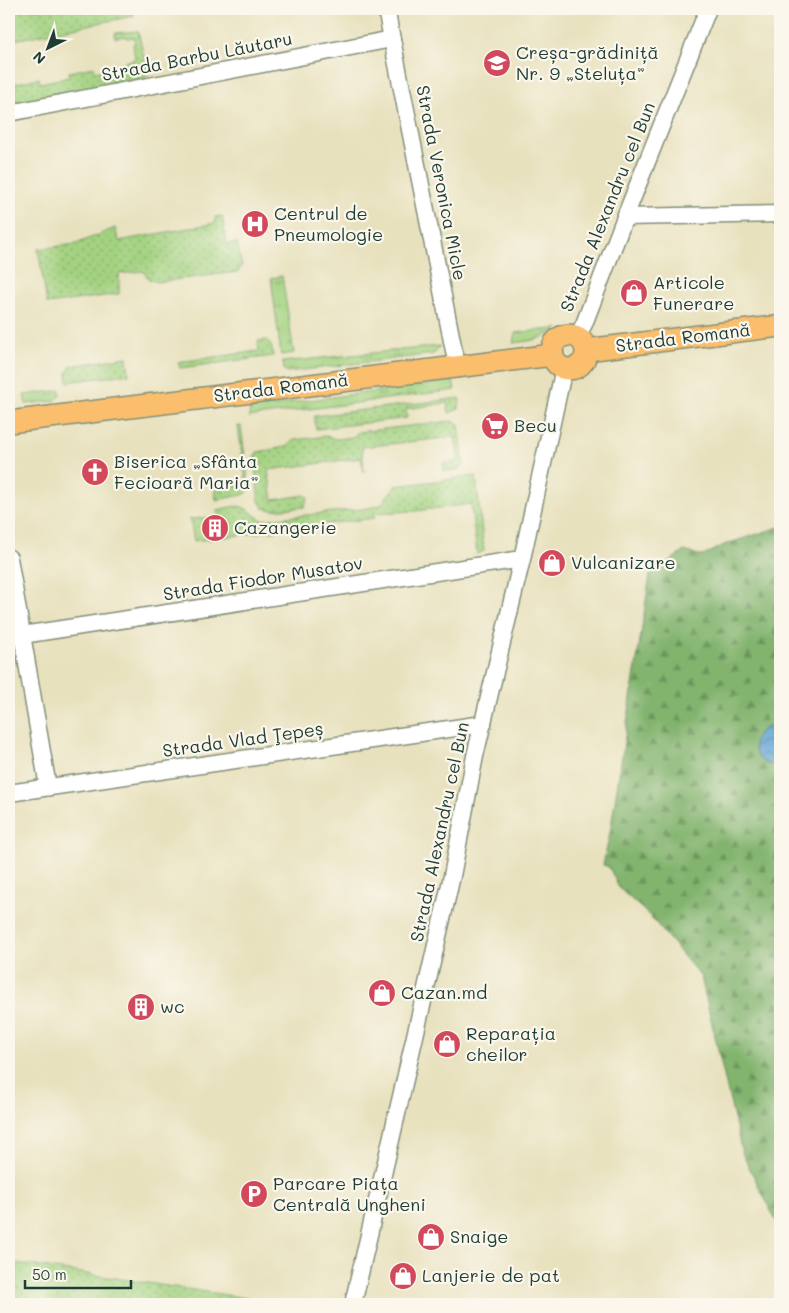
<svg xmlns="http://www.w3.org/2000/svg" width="789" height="1313" font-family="Mali,sans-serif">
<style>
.grass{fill:url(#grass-tufts);stroke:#61885a}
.forest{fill:url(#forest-firs);stroke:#507851}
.garden{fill:url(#garden-dots);stroke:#61885a}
.water{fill:url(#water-waves);stroke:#407084}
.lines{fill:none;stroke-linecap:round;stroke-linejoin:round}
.minor-casing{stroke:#848f79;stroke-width:19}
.major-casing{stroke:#848f79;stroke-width:24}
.minor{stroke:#fff;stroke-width:16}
.major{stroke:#fabe6d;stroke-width:21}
.labels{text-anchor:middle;stroke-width:4.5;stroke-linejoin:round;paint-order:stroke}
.poi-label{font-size:18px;fill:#1f3d34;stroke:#fbf7ec;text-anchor:start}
.street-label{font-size:18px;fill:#1f3d34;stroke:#fbf7ec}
</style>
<defs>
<pattern id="grass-tufts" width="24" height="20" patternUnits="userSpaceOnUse" patternTransform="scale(1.25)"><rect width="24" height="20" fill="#a3d280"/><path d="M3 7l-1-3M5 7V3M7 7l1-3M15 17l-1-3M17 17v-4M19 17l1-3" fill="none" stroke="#84ac6a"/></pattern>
<pattern id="forest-firs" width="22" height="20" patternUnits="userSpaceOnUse" patternTransform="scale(1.25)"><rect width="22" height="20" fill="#82b46e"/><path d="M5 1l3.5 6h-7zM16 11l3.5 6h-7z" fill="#6a945b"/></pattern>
<pattern id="garden-dots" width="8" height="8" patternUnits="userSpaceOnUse" patternTransform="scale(1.25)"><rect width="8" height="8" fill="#a3d280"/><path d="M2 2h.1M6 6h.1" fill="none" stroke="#84ac6a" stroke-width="1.8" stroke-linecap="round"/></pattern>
<pattern id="water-waves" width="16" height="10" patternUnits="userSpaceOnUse" patternTransform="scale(1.25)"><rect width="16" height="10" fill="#61a4d5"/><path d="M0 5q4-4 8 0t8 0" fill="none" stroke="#4f87ae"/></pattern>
</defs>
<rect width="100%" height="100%" fill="#fbf7ec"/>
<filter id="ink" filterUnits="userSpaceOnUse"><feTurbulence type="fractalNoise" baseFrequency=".02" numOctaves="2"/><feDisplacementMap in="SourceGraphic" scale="10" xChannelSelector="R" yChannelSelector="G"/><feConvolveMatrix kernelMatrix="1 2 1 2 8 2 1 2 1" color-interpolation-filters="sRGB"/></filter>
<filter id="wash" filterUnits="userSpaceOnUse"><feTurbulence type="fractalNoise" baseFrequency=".0096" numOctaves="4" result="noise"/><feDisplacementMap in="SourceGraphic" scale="20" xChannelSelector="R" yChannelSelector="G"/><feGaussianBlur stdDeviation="1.12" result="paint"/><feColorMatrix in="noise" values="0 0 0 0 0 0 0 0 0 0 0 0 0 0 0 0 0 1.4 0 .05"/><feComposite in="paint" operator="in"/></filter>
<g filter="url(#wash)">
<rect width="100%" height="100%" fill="#e8e1be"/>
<!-- grass -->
<g class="grass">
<polygon points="282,276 294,353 281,355 271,278"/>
<path d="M559,328c-15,11 -28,13 -46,15l2,-10z"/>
<polygon points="440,346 434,354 287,372 284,370 283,362"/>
<polygon points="453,381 455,390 249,417 250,410 256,407"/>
<polygon points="60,390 60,396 55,401 26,404 24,395"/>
</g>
<!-- forest -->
<polygon class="forest" points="780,526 780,1229 742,1153 701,977 651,917 619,888 609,867 603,865 610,833 650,575 684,551 703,556 726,544 776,528"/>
<!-- garden -->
<g class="garden">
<polygon points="9,9 132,9 134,16 9,41"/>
<polygon points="138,31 148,74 144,80 9,105 9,89 14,88 13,84 39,78 40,83 69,77 69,72 94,67 95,72 124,66 124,62 135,59 133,44 135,44 134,37 126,38 125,36 115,38 115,33"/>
<polygon points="222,216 227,244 237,243 242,266 238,272 157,282 149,279 143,271 119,274 119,294 47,304 38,249 76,244 115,228 119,241 215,223 215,217"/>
<path d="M266,340c6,4 6,9 7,16l-93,12 -2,-6 81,-11 -1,-10z"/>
<polygon points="127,357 129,374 68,382 67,373 71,366"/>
<polygon points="460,398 459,409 449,413 447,403 406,409 407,418 316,429 314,416"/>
<polygon points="452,421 459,424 464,465 457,470 444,471 443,463 459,461 455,437 362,447 364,472 361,458 268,470 273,500 305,495 308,497 304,507 273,510 263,508 259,501 254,458 257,452 285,447 294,440 327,436 336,439 353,437 358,432"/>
<polygon points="238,426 241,426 249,488 247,493 243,495 216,500 215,490 246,483"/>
<path d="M476,476l8,75 -7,3 -6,-50 -56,7 -41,2 1,5 -181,23 -4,-22 28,-2 -1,-7c25,-6 24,-6 44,10l108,-12 12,-3 14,-19z"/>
<polygon points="9,1262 286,1304 9,1304"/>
</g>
<!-- water -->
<path class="water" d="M770,726l10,2v35c-24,9 -38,-27 -10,-37z"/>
</g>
<g filter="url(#ink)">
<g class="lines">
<!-- minor casing -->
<g class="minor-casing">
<g id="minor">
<polyline points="386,9 457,366"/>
<polyline points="9,113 392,39"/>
<polyline points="625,217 780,214"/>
<polyline points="577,337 584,324 625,217 708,9"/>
<polyline points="9,558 48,787"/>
<polyline points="9,637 522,559"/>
<polyline points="9,793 483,724"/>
<polyline points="353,1304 452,876 475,756 522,559 564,368"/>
</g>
</g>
<!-- major casing -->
<g class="major-casing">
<g id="major">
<circle cx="569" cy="352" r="17"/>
<polyline points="586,350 780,326"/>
<polyline points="9,422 553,355"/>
</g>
</g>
<!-- minor -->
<use href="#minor" class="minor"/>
<!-- major -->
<use href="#major" class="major"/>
</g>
</g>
<!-- icons -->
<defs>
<g id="school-disc" transform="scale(1.4375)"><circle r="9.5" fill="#d1495b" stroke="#fbf7ec"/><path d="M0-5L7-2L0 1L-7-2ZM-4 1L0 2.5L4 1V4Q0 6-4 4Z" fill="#fff"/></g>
<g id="hospital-disc" transform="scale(1.4375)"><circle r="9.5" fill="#d1495b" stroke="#fbf7ec"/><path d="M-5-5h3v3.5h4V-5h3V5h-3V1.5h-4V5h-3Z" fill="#fff"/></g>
<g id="shop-disc" transform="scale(1.4375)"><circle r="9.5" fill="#d1495b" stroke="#fbf7ec"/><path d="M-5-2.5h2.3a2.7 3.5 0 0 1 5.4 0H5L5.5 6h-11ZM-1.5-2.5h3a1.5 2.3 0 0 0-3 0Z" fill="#fff"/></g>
<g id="supermarket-disc" transform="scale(1.4375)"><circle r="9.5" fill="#d1495b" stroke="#fbf7ec"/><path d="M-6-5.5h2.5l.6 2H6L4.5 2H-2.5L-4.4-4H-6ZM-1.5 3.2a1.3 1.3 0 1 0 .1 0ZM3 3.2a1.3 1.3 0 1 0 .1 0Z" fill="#fff"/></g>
<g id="church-disc" transform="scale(1.4375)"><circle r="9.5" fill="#d1495b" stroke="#fbf7ec"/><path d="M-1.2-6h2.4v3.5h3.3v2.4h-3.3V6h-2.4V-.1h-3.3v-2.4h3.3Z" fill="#fff"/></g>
<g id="building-disc" transform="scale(1.4375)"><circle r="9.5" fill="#d1495b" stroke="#fbf7ec"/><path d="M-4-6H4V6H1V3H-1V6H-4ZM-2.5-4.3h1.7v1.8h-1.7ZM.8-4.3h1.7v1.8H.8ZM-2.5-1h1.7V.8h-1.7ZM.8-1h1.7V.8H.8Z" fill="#fff"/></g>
<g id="parking-disc" transform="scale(1.4375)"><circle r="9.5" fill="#d1495b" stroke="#fbf7ec"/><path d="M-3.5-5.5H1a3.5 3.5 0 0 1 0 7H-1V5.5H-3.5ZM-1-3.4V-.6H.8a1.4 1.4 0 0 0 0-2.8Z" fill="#fff"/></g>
</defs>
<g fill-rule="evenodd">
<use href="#school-disc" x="497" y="63"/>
<use href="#hospital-disc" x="255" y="224"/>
<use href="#shop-disc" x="634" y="293"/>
<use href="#supermarket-disc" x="495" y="426"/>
<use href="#church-disc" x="95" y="472"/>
<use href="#building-disc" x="215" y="528"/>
<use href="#shop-disc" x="552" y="563"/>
<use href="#shop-disc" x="382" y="993"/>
<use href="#building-disc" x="141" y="1007"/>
<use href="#shop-disc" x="447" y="1044"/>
<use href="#parking-disc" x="254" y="1194"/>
<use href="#shop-disc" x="431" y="1237"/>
<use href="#shop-disc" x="403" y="1276"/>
</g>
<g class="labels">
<!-- poi labels -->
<g class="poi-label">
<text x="516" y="59">Creșa-grădiniță<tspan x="516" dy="21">Nr. 9 „Steluța”</tspan></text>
<text x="274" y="220">Centrul de<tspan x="274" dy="21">Pneumologie</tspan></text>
<text x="653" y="289">Articole<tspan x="653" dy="21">Funerare</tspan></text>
<text x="514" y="432">Becu</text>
<text x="114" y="468">Biserica „Sfânta<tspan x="114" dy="21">Fecioară Maria”</tspan></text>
<text x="234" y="534">Cazangerie</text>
<text x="571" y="569">Vulcanizare</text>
<text x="401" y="999">Cazan.md</text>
<text x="160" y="1013">wc</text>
<text x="466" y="1040">Reparația<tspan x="466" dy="21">cheilor</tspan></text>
<text x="273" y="1190">Parcare Piața<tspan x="273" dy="21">Centrală Ungheni</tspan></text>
<text x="450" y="1243">Snaige</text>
<text x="422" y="1282">Lanjerie de pat</text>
</g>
<!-- street labels -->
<g class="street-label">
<text transform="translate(197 57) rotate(-11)" y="6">Strada Barbu Lăutaru</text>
<text transform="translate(441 183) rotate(79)" y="6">Strada Veronica Micle</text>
<text transform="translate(608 207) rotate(-68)" y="6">Strada Alexandru cel Bun</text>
<text transform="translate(683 338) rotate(-7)" y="6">Strada Romană</text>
<text transform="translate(281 388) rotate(-7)" y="6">Strada Romană</text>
<text transform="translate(263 579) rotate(-9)" y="6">Strada Fiodor Musatov</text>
<text transform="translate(243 740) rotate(-8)" y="6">Strada Vlad Ţepeș</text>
<text transform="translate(440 832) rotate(-78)" y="6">Strada Alexandru cel Bun</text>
</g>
</g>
<!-- margin -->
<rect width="789" height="1313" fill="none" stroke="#fbf7ec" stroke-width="30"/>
<!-- north arrow -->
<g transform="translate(48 48) rotate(222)" stroke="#fbf7ec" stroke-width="4" paint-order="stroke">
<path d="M0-4L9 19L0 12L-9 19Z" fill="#1f3d34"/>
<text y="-8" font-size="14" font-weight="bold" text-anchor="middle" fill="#1f3d34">N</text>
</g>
<!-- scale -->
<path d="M25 1280v8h106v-8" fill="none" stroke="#1f3d34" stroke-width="2.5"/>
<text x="32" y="1280" font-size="15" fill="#1f3d34" stroke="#fbf7ec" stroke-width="4" paint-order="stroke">50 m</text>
</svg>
